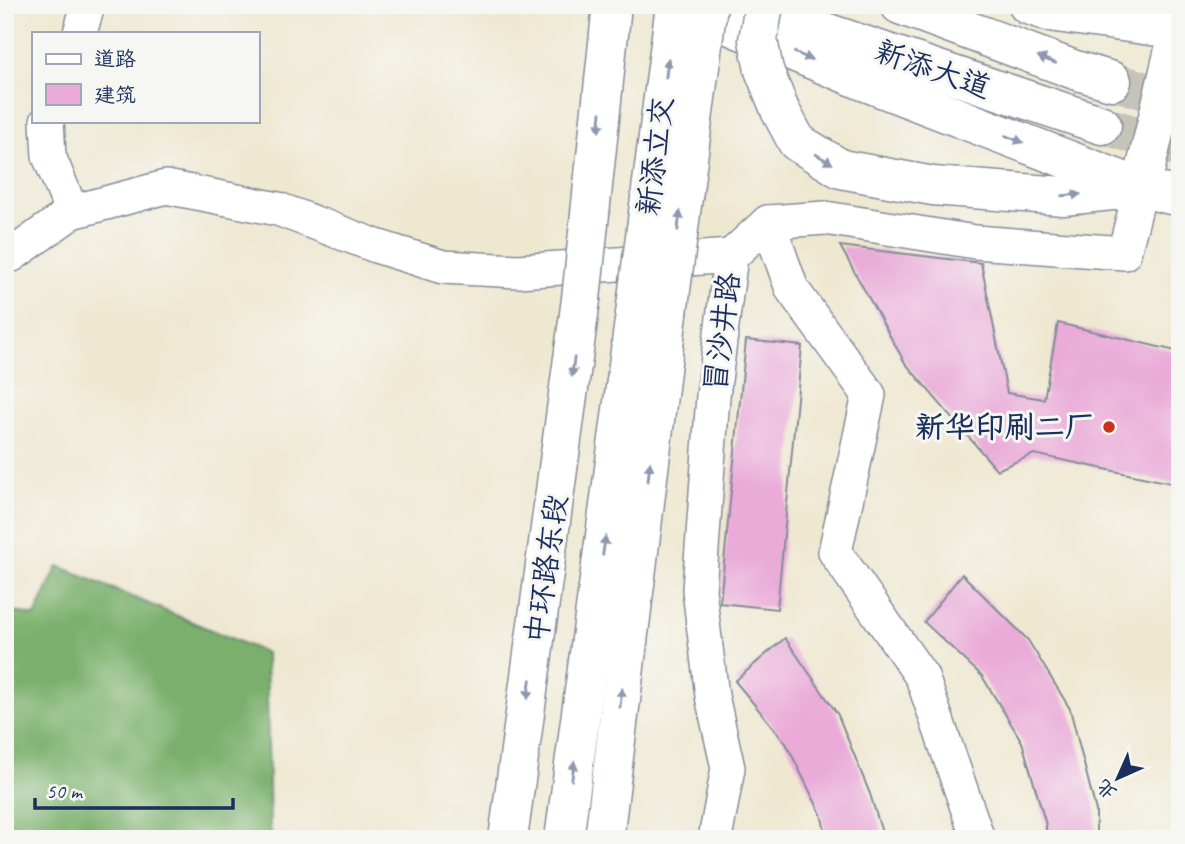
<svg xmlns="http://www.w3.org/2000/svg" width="1185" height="844" font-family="Caveat,'LXGW WenKai TC',sans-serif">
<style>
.forest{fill:#7ab06c;stroke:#4a7065;stroke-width:2}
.building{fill:#eaabd9}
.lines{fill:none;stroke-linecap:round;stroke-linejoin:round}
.major-tunnel{stroke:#c5c3ba;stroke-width:38;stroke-dasharray:38 19;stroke-linecap:butt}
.minor-casing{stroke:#858c98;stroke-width:36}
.major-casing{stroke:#858c98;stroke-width:41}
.highway-casing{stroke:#858c98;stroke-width:41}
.minor{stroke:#fff;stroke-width:33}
.major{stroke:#fff;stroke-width:38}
.highway{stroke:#fff;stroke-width:38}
.major-bridge-casing{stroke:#858c98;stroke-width:41;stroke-linecap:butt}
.highway-bridge-casing{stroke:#858c98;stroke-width:41;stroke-linecap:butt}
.major-bridge{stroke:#fff;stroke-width:38}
.highway-bridge{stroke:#fff;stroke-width:38}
.oneway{fill:#8d97ae}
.poi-dot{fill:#c8321e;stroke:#f6f6f2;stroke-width:2.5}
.labels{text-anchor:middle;stroke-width:6;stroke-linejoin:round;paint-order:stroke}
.street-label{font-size:30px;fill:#1b2f5e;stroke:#f6f6f2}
.poi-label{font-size:30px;font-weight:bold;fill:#1b2f5e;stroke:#f6f6f2;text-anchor:end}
</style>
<rect width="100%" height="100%" fill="#f6f6f2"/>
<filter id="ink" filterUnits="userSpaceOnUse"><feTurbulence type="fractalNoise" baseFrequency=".0143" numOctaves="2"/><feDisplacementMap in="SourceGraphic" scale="14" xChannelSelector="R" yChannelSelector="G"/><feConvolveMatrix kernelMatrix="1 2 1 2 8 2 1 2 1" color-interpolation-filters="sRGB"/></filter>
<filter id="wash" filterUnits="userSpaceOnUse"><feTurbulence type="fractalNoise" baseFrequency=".00686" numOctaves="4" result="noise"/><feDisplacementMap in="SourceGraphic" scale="28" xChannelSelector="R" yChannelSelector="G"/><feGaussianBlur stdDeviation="1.57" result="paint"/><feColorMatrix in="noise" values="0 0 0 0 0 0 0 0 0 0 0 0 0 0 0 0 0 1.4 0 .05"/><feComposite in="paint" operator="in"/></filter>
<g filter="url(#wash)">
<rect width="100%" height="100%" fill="#efe8d1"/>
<!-- forest -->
<polygon class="forest" points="58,566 266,653 270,831 278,839 5,839 5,610 35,616"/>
<g id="blocks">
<!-- building -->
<g class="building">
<polygon points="840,246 981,263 1007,393 1044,399 1058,323 1180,352 1180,485 1034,454 997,470 905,363"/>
<polygon points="746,340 802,346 777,609 720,603"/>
<polygon points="962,574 1028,640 1070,709 1096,811 1096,839 1046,839 1046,825 1022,742 982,676 924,622"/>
<polygon points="785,638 838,715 870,794 884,839 827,839 821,814 786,743 735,681"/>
</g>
</g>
</g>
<g filter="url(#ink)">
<use href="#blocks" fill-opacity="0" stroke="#858c98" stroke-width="2"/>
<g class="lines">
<!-- major-tunnel -->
<g class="major-tunnel">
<polyline points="1112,81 1180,101"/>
<polyline points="1102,125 1180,148"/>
</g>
<!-- minor casing -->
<g class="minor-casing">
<g id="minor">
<polyline points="80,33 88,5"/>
<polyline points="47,121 49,156 72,212"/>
<polyline points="768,222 792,289 869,395 835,552 922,677 978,839"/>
<polyline points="5,256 12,255 72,212 166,187 278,209 376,246 443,267 518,271 731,256"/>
<polyline points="715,839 728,768 712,696 699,590 713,396 731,256 768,222 825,218 975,242 1124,253 1141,188"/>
</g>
</g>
<!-- major casing -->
<g class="major-casing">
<g id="major">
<polyline points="698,5 724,23 861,80 1141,188 1180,197"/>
<polyline points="767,5 828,33 1102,125"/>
<polyline points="900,5 1075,70 1112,81"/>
<polyline points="1028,5 1049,12 1180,30"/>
<polyline points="780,110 797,142 841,169 933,186 1063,196 1141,188 1179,29"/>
</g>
</g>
<!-- highway casing -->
<g class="highway-casing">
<g id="highway">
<polyline points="1049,12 1058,5"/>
<polyline points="1179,29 1180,19"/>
<polyline points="508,839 581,299"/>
<polyline points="564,839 636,306"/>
<polyline points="604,839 668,313"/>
</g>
</g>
<!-- minor -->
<use href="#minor" class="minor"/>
<!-- major -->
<use href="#major" class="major"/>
<!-- highway -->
<use href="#highway" class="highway"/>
<!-- major-bridge casing -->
<g class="major-bridge-casing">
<polyline id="major-bridge" points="764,5 758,40 764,70 780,110"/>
</g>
<!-- highway-bridge casing -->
<g class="highway-bridge-casing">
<g id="highway-bridge">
<polyline points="581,299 612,5"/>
<polyline points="636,306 675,5"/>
<polyline points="668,313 708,5"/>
</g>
</g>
<!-- major-bridge -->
<use href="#major-bridge" class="major-bridge"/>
<!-- highway-bridge -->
<use href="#highway-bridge" class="highway-bridge"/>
</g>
<!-- one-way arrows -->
<defs><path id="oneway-solid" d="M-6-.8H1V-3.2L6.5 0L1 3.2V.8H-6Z" transform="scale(1.75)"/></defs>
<g class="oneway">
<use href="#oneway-solid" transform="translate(803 56) rotate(23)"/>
<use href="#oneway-solid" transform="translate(1047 60) rotate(-160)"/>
<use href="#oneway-solid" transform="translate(667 68) rotate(-83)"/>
<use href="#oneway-solid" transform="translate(600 122) rotate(96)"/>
<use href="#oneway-solid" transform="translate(1014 139) rotate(21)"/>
<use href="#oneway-solid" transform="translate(824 159) rotate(31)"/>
<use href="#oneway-solid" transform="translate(1071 195) rotate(-5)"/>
<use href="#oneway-solid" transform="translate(679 221) rotate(-83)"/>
<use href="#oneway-solid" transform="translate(573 367) rotate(97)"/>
<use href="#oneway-solid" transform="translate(649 472) rotate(-83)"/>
<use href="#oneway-solid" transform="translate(604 546) rotate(-82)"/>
<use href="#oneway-solid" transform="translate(529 689) rotate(98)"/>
<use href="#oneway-solid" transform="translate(621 698) rotate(-83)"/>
<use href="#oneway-solid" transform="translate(573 771) rotate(-82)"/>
</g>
</g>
<!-- markers -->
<circle class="poi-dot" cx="1109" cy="427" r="7"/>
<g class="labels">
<!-- street labels -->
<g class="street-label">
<text transform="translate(933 69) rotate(19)" y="10">新添大道</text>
<text transform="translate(655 156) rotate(-83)" y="10">新添立交</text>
<text transform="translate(722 332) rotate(-83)" y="10">冒沙井路</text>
<text transform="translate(546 569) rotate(-82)" y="10">中环路东段</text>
</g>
<!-- poi labels -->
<g class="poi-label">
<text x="1095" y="437">新华印刷二厂</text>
</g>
</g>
<!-- margin -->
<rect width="1185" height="844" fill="none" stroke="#f6f6f2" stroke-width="28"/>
<!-- legend -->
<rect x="32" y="32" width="228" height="91" fill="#f6f6f2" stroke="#9ea6b7" stroke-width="2"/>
<rect x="46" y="54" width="35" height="10" fill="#ffffff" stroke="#9ea6b7" stroke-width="2"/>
<text x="94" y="66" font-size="21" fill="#1b2f5e">道路</text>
<rect x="46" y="84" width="35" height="21" fill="#eaabd9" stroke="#9ea6b7" stroke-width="2"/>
<text x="94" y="102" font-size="21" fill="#1b2f5e">建筑</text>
<!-- north arrow -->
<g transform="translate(1118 778) rotate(225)" stroke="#f6f6f2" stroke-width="5" paint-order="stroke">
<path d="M0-5L12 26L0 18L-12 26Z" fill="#1b2f5e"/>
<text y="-10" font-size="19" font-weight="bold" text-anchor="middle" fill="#1b2f5e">北</text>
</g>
<!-- scale -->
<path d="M35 798v10h198v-10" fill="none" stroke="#1b2f5e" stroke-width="3.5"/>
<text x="46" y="798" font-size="21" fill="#1b2f5e" stroke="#f6f6f2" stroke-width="5" paint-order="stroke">50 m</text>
</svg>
